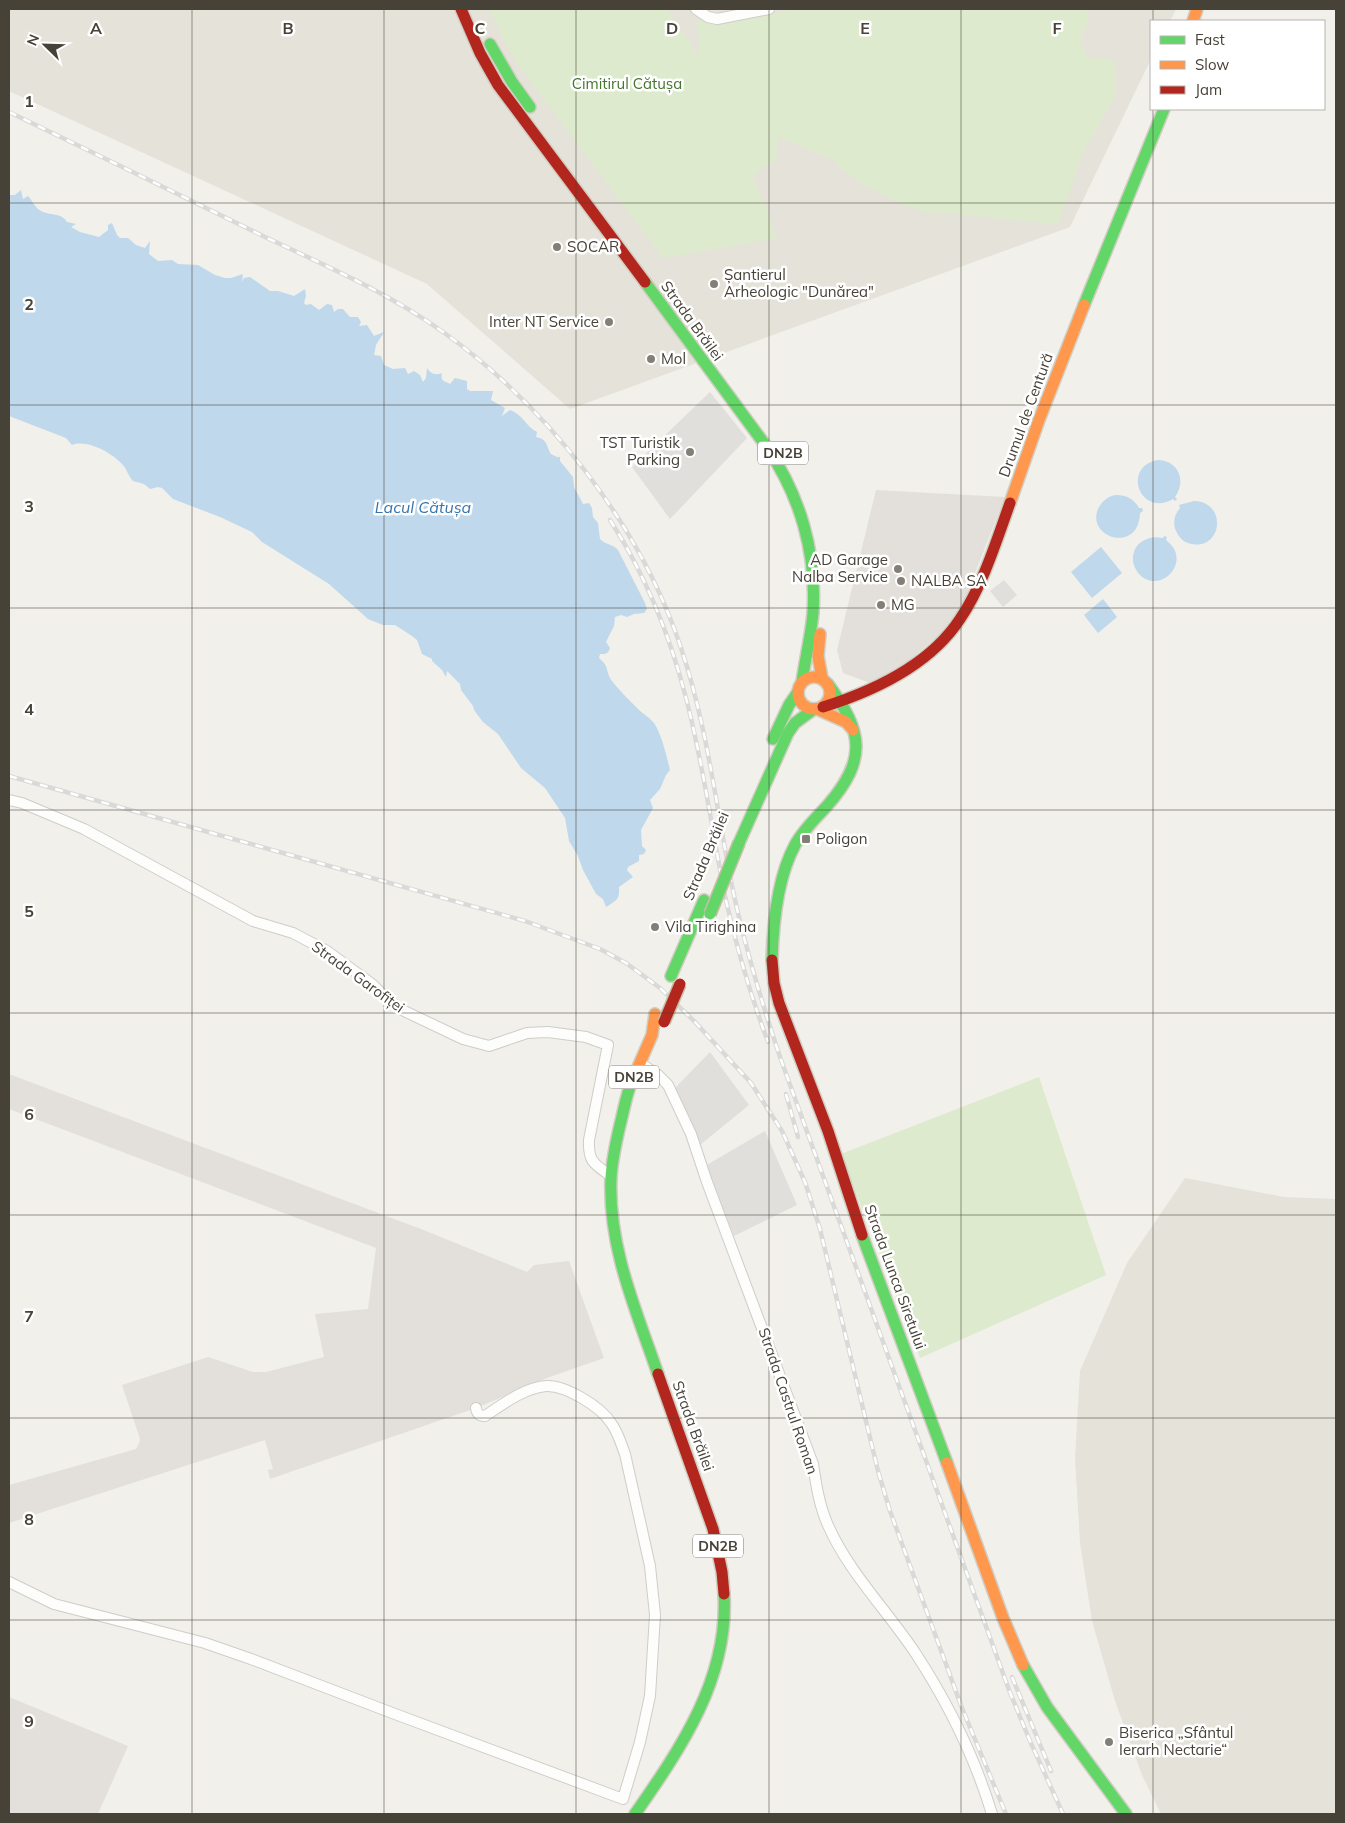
<svg xmlns="http://www.w3.org/2000/svg" width="1345" height="1823" font-family="Mulish,sans-serif">
<style>
.residential{fill:#e5e2d9}
.industrial{fill:#e3e0db}
.green{fill:#ddeacd}
.parking{fill:#e0dfdb}
.water{fill:#bfd8ec}
.lines{fill:none;stroke-linecap:round;stroke-linejoin:round}
.street-casing{stroke:#cfcdc9;stroke-width:12}
.fast-casing{stroke:#d0cdc2;stroke-width:14}
.slow-casing{stroke:#d0cdc2;stroke-width:14}
.jam-casing{stroke:#d0cdc2;stroke-width:14}
.street{stroke:#fdfdfc;stroke-width:10}
.fast{stroke:#63d668;stroke-width:11}
.slow{stroke:#ff974d;stroke-width:11}
.jam{stroke:#b3261e;stroke-width:11}
.rail-casing{stroke:#d9d9d8;stroke-width:4.5}
.rail{stroke:#fff;stroke-width:2.5;stroke-dasharray:8;stroke-linecap:butt}
.fast-bridge-casing{stroke:#c7bea8;stroke-width:14;stroke-linecap:butt}
.jam-bridge-casing{stroke:#c7bea8;stroke-width:14;stroke-linecap:butt}
.fast-bridge{stroke:#63d668;stroke-width:11}
.jam-bridge{stroke:#b3261e;stroke-width:11}
.grid{fill:none;stroke:#474238;stroke-width:1;stroke-opacity:0.55}
.poi-dot{fill:#827f77;stroke:#fff;stroke-width:2}
.labels{text-anchor:middle;stroke-width:5;stroke-linejoin:round;paint-order:stroke}
.shield{fill:#fff;stroke:#7e7b74;stroke-width:1}
.shield-label{font-size:14px;font-weight:bold;fill:#474238}
.park-label{font-size:15px;fill:#45752e;stroke:#fff}
.poi-label{font-size:15px;fill:#474238;stroke:#fff;text-anchor:start}
.street-label{font-size:15px;fill:#474238;stroke:#fff}
.water-label{font-size:16px;font-style:italic;fill:#3774ad;stroke:#fff}
.grid-label{font-size:16px;text-anchor:middle;font-weight:bold;fill:#474238;stroke:#fff;stroke-width:5;stroke-linejoin:round;paint-order:stroke}
</style>
<rect width="100%" height="100%" fill="#f1f0eb"/>
<!-- residential -->
<g class="residential">
<polygon points="9,9 1176,9 1170,21 1151,21 1151,59 1070,227 570,409 427,284 9,91"/>
<polygon points="1185,1178 1284,1197 1336,1199 1336,1814 1161,1814 1142,1775 1115,1701 1092,1621 1080,1543 1075,1458 1080,1371 1127,1263"/>
</g>
<!-- industrial -->
<g class="industrial">
<polygon points="876,490 1005,497 964,601 945,630 907,662 870,683 843,673 837,650"/>
<polygon points="9,1074 421,1229 527,1272 534,1265 569,1261 604,1358 547,1378 476,1408 270,1479 268,1470 273,1469 265,1440 9,1523 9,1485 136,1449 140,1441 139,1436 122,1385 208,1357 253,1372 266,1372 324,1357 315,1314 368,1309 376,1248 9,1109"/>
<polygon points="9,1697 128,1746 98,1814 9,1814"/>
</g>
<!-- green -->
<g class="green">
<polygon points="489,9 667,9 699,56 698,19 717,26 795,9 1086,9 1088,22 1080,41 1087,57 1106,58 1113,61 1116,68 1116,95 1083,152 1058,224 920,211 888,198 869,186 862,184 842,170 834,160 778,137 778,148 774,163 763,167 753,177 777,238 663,258 519,66 505,43"/>
<polygon points="1039,1077 1106,1275 920,1358 841,1154"/>
</g>
<!-- parking -->
<g class="parking">
<polygon points="710,392 747,438 670,519 632,467"/>
<polygon points="1004,580 1017,595 1003,607 990,591"/>
<polygon points="710,1052 749,1105 700,1145 675,1088"/>
<polygon points="765,1131 797,1205 734,1236 705,1166"/>
</g>
<!-- water -->
<g class="water">
<path d="M21,190l2,9 5,-3c5,5 6,11 13,15 9,5 20,1 26,11l9,2 -5,3 9,5 19,5 9,-7v-5l4,-2 5,12 3,3h8l8,7 9,3 5,-7 -1,13 9,7 14,-1 6,4 20,1 17,10 10,3h6l12,-4 -1,8 2,-4 6,-1 20,14h8l16,5 11,-7 1,7 -2,7 2,2 5,-1 8,6 8,-6 5,1 2,7 4,-3h5l7,8h8l3,5 -2,4 8,-1 7,11 10,-4 -8,13 -2,10 7,1 3,9 9,4 12,-1 3,6 6,-3 6,4 3,7 3,-4 1,-10c3,5 8,8 15,5 -2,8 2,8 8,11l5,-6 12,3v8l3,2h23l-2,9 14,8 -3,8 8,-6c13,4 16,17 27,22l-1,5c12,2 10,9 15,17l6,3h3v4l13,16 1,10 9,17 6,-1 3,5 1,9 5,6 2,16c6,6 13,5 18,11l27,53 2,6 -3,4 -10,1 -7,3 -6,-2 -6,2 -1,9 -8,16 4,6c-2,6 -4,6 -10,6l-1,4c11,9 6,13 13,23 7,9 18,20 26,28 5,5 11,8 15,13 8,9 14,36 17,48l-4,5 -6,14 -10,11 3,8 -12,22 1,16 4,4 -2,4 -5,1v6l-11,6 -1,3 6,7 -14,10c1,14 -4,14 -13,20l-3,-8 -7,-5 -13,-24 -5,-14 -9,-15 -4,-23 -20,-30 -24,-20 -23,-34 -15,-12 -9,-12 -1,-4 -12,-16 -1,-6 -13,-13 -1,6 -4,-7 -10,-9v-2l-10,-5 -5,-14 -5,-4 -17,-11h-12l-15,-6 -39,-35 -67,-42 -10,-10 -32,-15 -47,-18 -11,-11 -4,-1 -8,2 -6,-5 -11,-3c-5,-5 -6,-12 -11,-17 -10,-11 -35,-25 -50,-19l-6,-7 -57,-22v-221h6z"/>
<path d="M1157,460c21,0 30,20 18,37l2,2 -2,2 -2,-2c-32,19 -52,-31 -16,-39z"/>
<path d="M1116,495c11,0 18,4 23,13h3l1,3 -3,2c-1,41 -54,25 -42,-4 4,-8 10,-13 18,-14z"/>
<path d="M1194,501c34,1 28,49 -2,43 -7,-1 -12,-5 -15,-11 -5,-9 -3,-18 3,-25l-1,-3z"/>
<path d="M1164,536l3,1 -1,3c28,21 -6,56 -27,34 -4,-5 -7,-12 -6,-18 2,-15 17,-21 30,-18z"/>
<polygon points="1101,547 1122,573 1092,598 1071,572"/>
<polygon points="1103,599 1117,617 1098,633 1084,615"/>
</g>
<g class="lines">
<!-- street casing -->
<g class="street-casing">
<g id="street">
<polyline points="696,9 708,17 717,19 769,9"/>
<path d="M9,800l13,3 62,26 169,92 40,12 34,18 45,33 14,14 14,11 63,30 26,7 38,-13 21,-1 38,5 22,8 -19,95c-1,22 5,24 22,36"/>
<path d="M640,1063l18,12 10,10 23,49 16,48 106,282c3,20 6,40 14,59 21,49 60,87 89,131 32,49 59,104 76,160"/>
<path d="M9,1582l45,22 151,39 46,16 144,55 228,85 17,-57 10,-46 5,-81 -5,-49 -25,-112c-4,-10 -7,-22 -14,-31 -10,-16 -45,-38 -65,-37 -22,2 -43,18 -61,30 -6,0 -8,-2 -9,-8"/>
</g>
</g>
<!-- fast casing -->
<g class="fast-casing">
<g id="fast">
<polyline points="490,44 512,82 530,107"/>
<path d="M645,282l121,164c34,49 51,107 47,167 -2,23 -8,46 -11,69"/>
<polyline points="1084,305 1164,109"/>
<polyline points="773,739 789,705 798,692"/>
<polyline points="739,843 788,733 795,723 814,709"/>
<path d="M772,960c1,-37 5,-82 23,-115 8,-15 21,-27 32,-39 41,-47 36,-74 1,-122"/>
<polyline points="671,976 704,900"/>
<path d="M632,1081c-6,14 -8,29 -12,44 -4,17 -8,35 -9,53 -3,69 25,132 47,196"/>
<polyline points="862,1235 947,1463"/>
<polyline points="1023,1665 1047,1707 1126,1814"/>
<path d="M635,1814c46,-66 94,-136 89,-220"/>
</g>
</g>
<!-- slow casing -->
<g class="slow-casing">
<g id="slow">
<polyline points="1193,21 1197,9"/>
<polyline points="1010,503 1039,420 1084,305"/>
<polyline points="820,634 818,656 822,678"/>
<circle cx="814" cy="693" r="16"/>
<polyline points="817,709 846,722 853,730"/>
<polyline points="632,1081 652,1035 655,1014"/>
<polyline points="947,1463 1003,1618 1023,1665"/>
</g>
</g>
<!-- jam casing -->
<g class="jam-casing">
<g id="jam">
<polyline points="461,9 480,53 498,85 645,282"/>
<path d="M823,707c51,-16 107,-42 137,-88 23,-34 36,-77 50,-116"/>
<polyline points="772,960 774,983 779,1003 828,1131 862,1235"/>
<polyline points="658,1374 713,1529 722,1572 724,1594"/>
</g>
</g>
<!-- street -->
<use href="#street" class="street"/>
<!-- fast -->
<use href="#fast" class="fast"/>
<!-- slow -->
<use href="#slow" class="slow"/>
<!-- jam -->
<use href="#jam" class="jam"/>
<!-- rail casing -->
<g class="rail-casing">
<g id="rail">
<path d="M9,112c85,41 169,82 254,124 61,29 124,56 180,96 104,74 198,194 238,316 26,77 35,158 51,238 12,58 29,114 48,171l229,633 21,51 33,73"/>
<path d="M610,520c35,54 60,116 76,178 17,65 26,132 39,198 11,49 25,98 43,146"/>
<polyline points="9,776 525,921 600,949 626,963 660,988 695,1022 751,1083 782,1131 805,1182 820,1229 878,1471 890,1511 962,1708 1006,1814"/>
<polyline points="786,1094 798,1137"/>
<polyline points="1012,1677 1051,1771"/>
</g>
</g>
<!-- rail -->
<use href="#rail" class="rail"/>
<!-- fast-bridge casing -->
<g class="fast-bridge-casing">
<polyline id="fast-bridge" points="710,914 739,843"/>
</g>
<!-- jam-bridge casing -->
<g class="jam-bridge-casing">
<polyline id="jam-bridge" points="664,1022 680,984"/>
</g>
<!-- fast-bridge -->
<use href="#fast-bridge" class="fast-bridge"/>
<!-- jam-bridge -->
<use href="#jam-bridge" class="jam-bridge"/>
</g>
<!-- grid -->
<path class="grid" d="M192,9v1805M384,9v1805M576,9v1805M769,9v1805M961,9v1805M1153,9v12M1153,109v1705M9,203h1327M9,405h1327M9,608h1327M9,810h1327M9,1013h1327M9,1215h1327M9,1418h1327M9,1620h1327"/>
<!-- markers -->
<g class="poi-dot">
<circle cx="557" cy="247" r="5"/>
<circle cx="714" cy="284" r="5"/>
<circle cx="609" cy="322" r="5"/>
<circle cx="651" cy="359" r="5"/>
<circle cx="690" cy="452" r="5"/>
<circle cx="898" cy="569" r="5"/>
<circle cx="901" cy="581" r="5"/>
<circle cx="881" cy="605" r="5"/>
<rect x="801" y="834" width="10" height="10" rx="2.5"/>
<circle cx="655" cy="927" r="5"/>
<circle cx="1109" cy="1742" r="5"/>
</g>
<g class="labels">
<!-- shield labels -->
<g class="shield">
<rect x="758" y="441.5" width="50" height="23" rx="4"/>
<rect x="609" y="1065.5" width="50" height="23" rx="4"/>
<rect x="693" y="1534.5" width="50" height="23" rx="4"/>
</g>
<g class="shield-label">
<text x="783" y="458">DN2B</text>
<text x="634" y="1082">DN2B</text>
<text x="718" y="1551">DN2B</text>
</g>
<!-- park labels -->
<g class="park-label">
<text x="627" y="89">Cimitirul Cătușa</text>
</g>
<!-- poi labels -->
<g class="poi-label">
<text x="567" y="252">SOCAR</text>
<text x="724" y="280">Șantierul<tspan x="724" dy="17">Arheologic "Dunărea"</tspan></text>
<text x="599" y="327" text-anchor="end">Inter NT Service</text>
<text x="661" y="364">Mol</text>
<text x="680" y="448" text-anchor="end">TST Turistik<tspan x="680" dy="17">Parking</tspan></text>
<text x="888" y="565" text-anchor="end">AD Garage<tspan x="888" dy="17">Nalba Service</tspan></text>
<text x="911" y="586">NALBA SA</text>
<text x="891" y="610">MG</text>
<text x="816" y="844">Poligon</text>
<text x="665" y="932">Vila Tirighina</text>
<text x="1119" y="1738">Biserica „Sfântul<tspan x="1119" dy="17">Ierarh Nectarie“</tspan></text>
</g>
<!-- street labels -->
<g class="street-label">
<text transform="translate(692 321) rotate(54)" y="5">Strada Brăilei</text>
<text transform="translate(1026 415) rotate(-70)" y="5">Drumul de Centură</text>
<text transform="translate(706 856) rotate(-67)" y="5">Strada Brăilei</text>
<text transform="translate(358 977) rotate(36)" y="5">Strada Garofiței</text>
<text transform="translate(895 1277) rotate(70)" y="5">Strada Lunca Siretului</text>
<text transform="translate(788 1401) rotate(71)" y="5">Strada Castrul Roman</text>
<text transform="translate(693 1426) rotate(70)" y="5">Strada Brăilei</text>
</g>
<!-- water labels -->
<g class="water-label">
<text x="423" y="513">Lacul Cătușa</text>
</g>
</g>
<g class="grid-label">
<text x="96" y="34">A</text>
<text x="288" y="34">B</text>
<text x="480" y="34">C</text>
<text x="672" y="34">D</text>
<text x="865" y="34">E</text>
<text x="1057" y="34">F</text>
<text x="29" y="107">1</text>
<text x="29" y="310">2</text>
<text x="29" y="512">3</text>
<text x="29" y="715">4</text>
<text x="29" y="917">5</text>
<text x="29" y="1120">6</text>
<text x="29" y="1322">7</text>
<text x="29" y="1525">8</text>
<text x="29" y="1727">9</text>
</g>
<!-- border -->
<rect width="1345" height="1823" fill="none" stroke="#474238" stroke-width="20"/>
<!-- legend -->
<rect x="1150" y="20" width="175" height="90" fill="#ffffff" stroke="#b5b3af"/>
<rect x="1160" y="36" width="25" height="8" fill="#63d668" stroke="#b5b3af"/>
<text x="1195" y="45" font-size="15" fill="#474238">Fast</text>
<rect x="1160" y="61" width="25" height="8" fill="#ff974d" stroke="#b5b3af"/>
<text x="1195" y="70" font-size="15" fill="#474238">Slow</text>
<rect x="1160" y="86" width="25" height="8" fill="#b3261e" stroke="#b5b3af"/>
<text x="1195" y="95" font-size="15" fill="#474238">Jam</text>
<!-- north arrow -->
<g transform="translate(45 45) rotate(293)" stroke="#ffffff" stroke-width="4" paint-order="stroke">
<path d="M0-4L9 19L0 12L-9 19Z" fill="#474238"/>
<text y="-8" font-size="14" font-weight="bold" text-anchor="middle" fill="#474238">N</text>
</g>
</svg>
